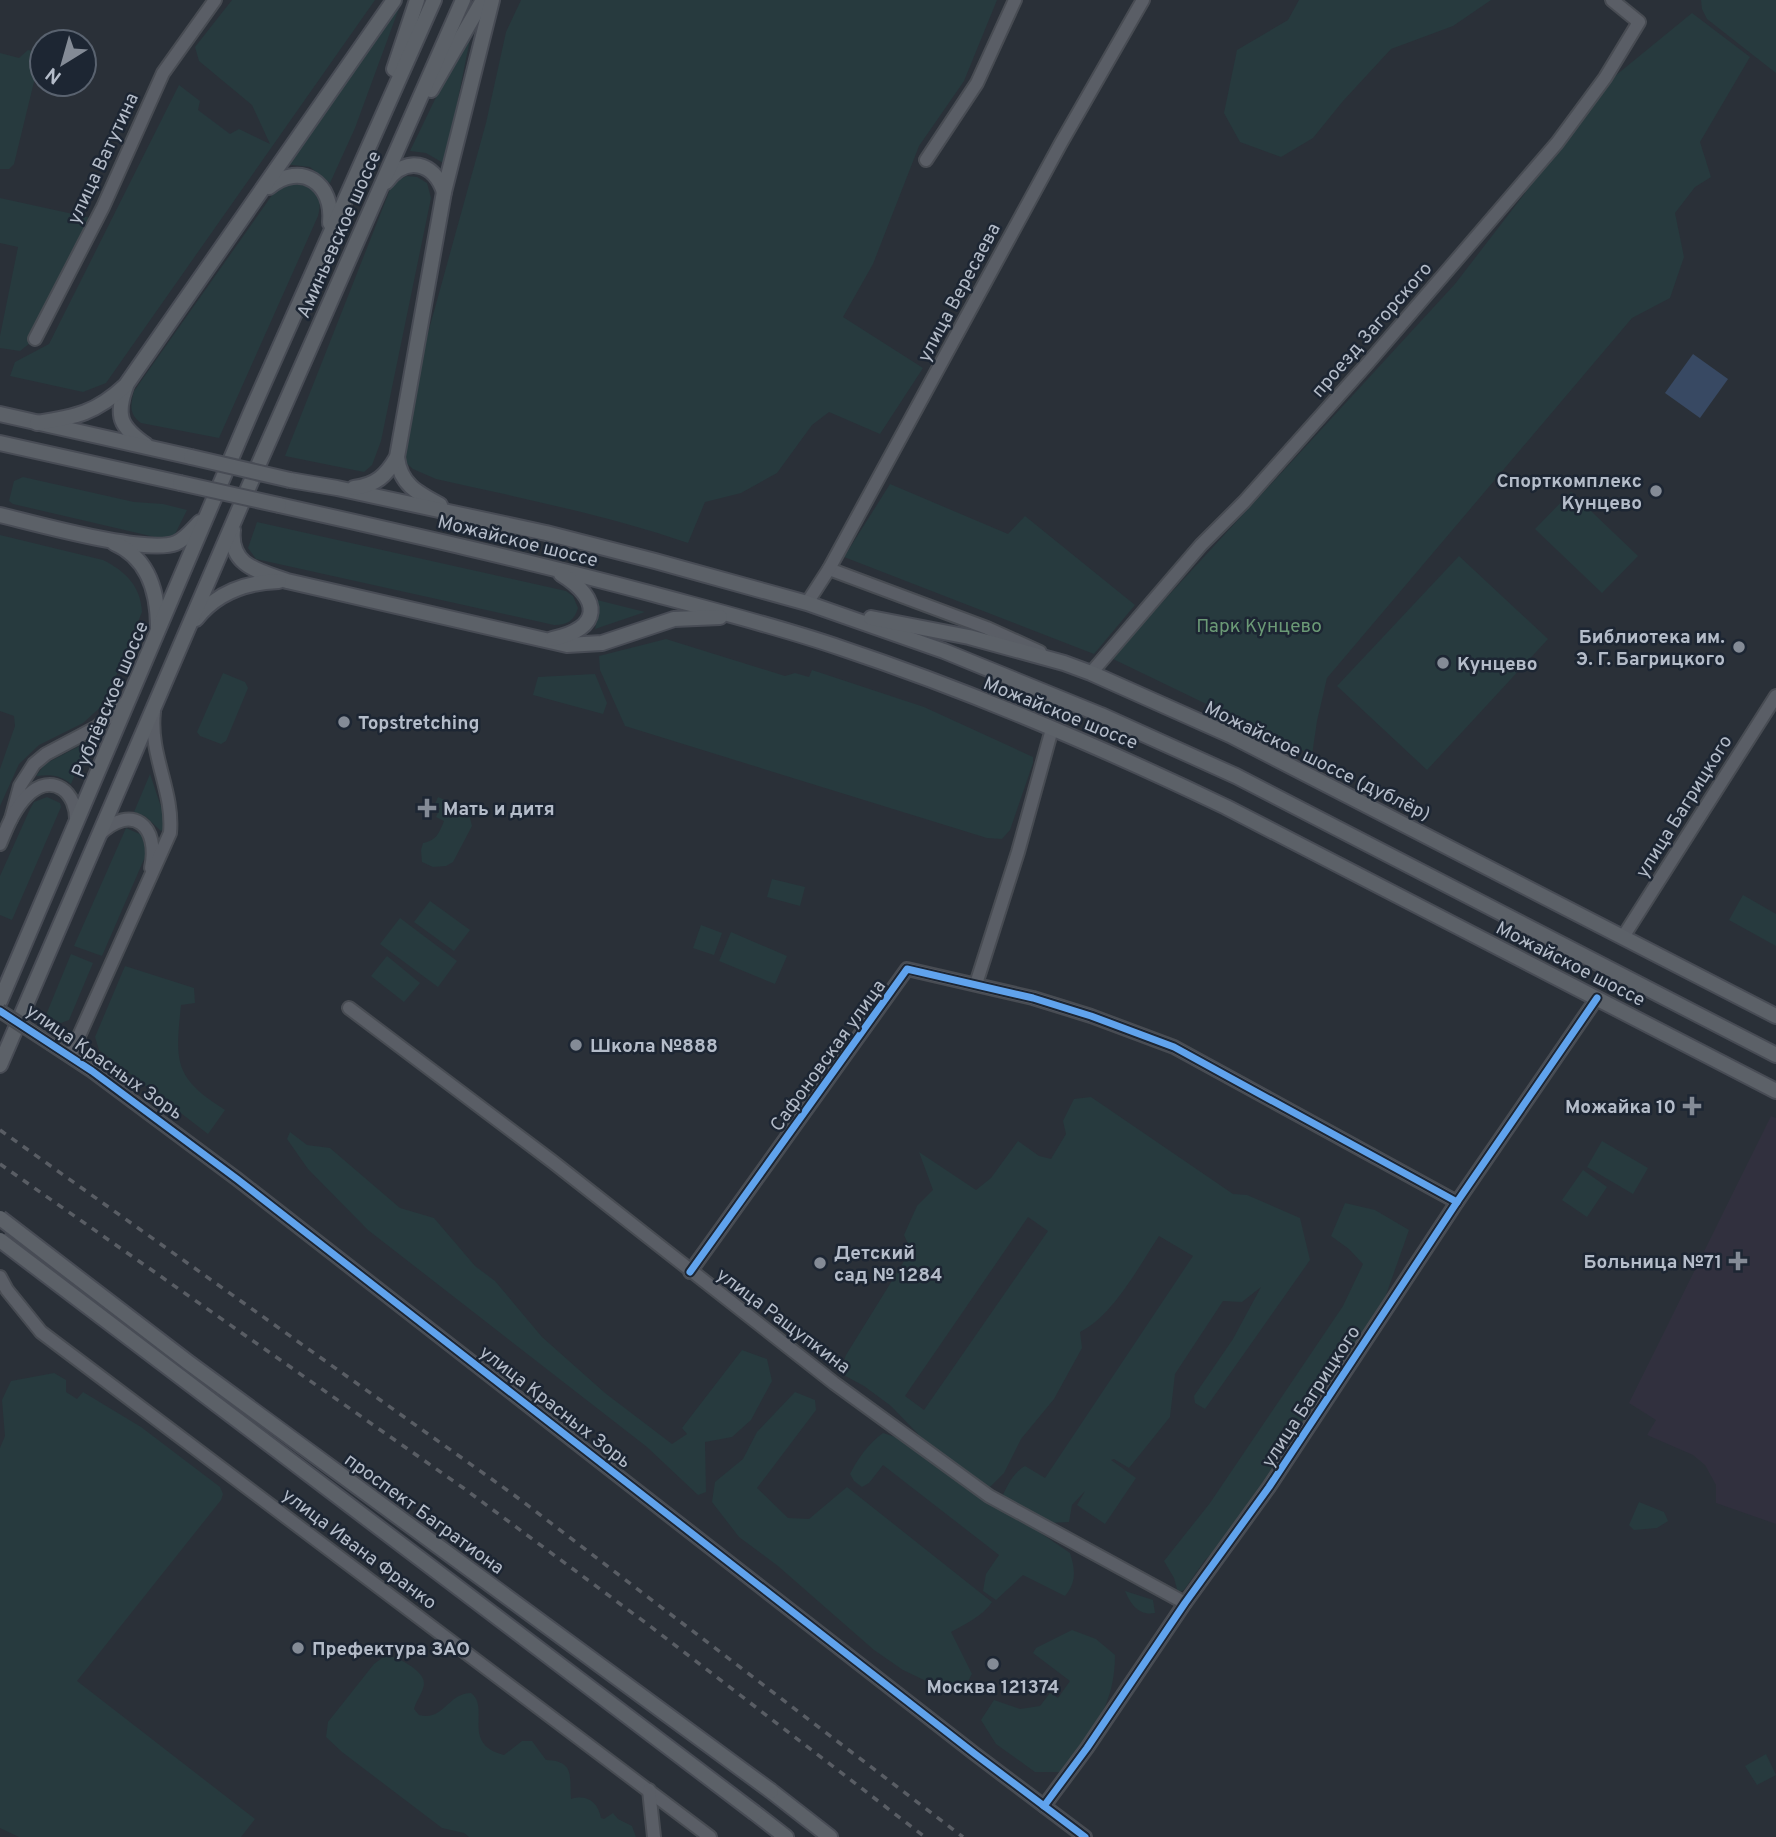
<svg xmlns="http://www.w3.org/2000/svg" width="1776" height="1837" font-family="Overpass,sans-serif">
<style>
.medical{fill:#31303e}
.green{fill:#273a3e;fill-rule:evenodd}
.water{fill:#384963}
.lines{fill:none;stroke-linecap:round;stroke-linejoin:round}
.minor-casing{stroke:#484c53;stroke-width:16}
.major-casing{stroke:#484c55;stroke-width:18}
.minor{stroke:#5a5e66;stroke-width:12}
.major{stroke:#5c6168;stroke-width:14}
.rail{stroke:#595d64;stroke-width:3.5;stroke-dasharray:7 7;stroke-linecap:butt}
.minor-bridge-casing{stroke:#484c53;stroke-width:16;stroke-linecap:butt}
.major-bridge-casing{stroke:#484c55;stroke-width:18;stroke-linecap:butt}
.minor-bridge{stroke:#5a5e66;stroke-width:12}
.major-bridge{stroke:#5c6168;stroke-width:14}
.cycleway-casing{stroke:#1d2633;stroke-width:11}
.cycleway{stroke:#60a3ed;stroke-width:7}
.poi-dot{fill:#848b96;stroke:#1d2633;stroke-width:2.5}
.labels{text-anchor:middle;stroke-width:5;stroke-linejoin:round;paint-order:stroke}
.street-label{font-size:19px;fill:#b4bcc9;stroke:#1d2633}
.poi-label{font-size:19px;font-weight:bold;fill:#b4bcc9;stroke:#1d2633;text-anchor:start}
.park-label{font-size:19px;fill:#6b9a76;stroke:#1d2633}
</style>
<rect width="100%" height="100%" fill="#2a3038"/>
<!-- medical -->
<polygon class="medical" points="1771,1116 1776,1118 1776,1524 1716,1503 1716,1485 1705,1465 1693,1455 1647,1435 1656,1420 1629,1403"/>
<!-- green -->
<g class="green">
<polygon points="232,0 375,0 106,383 83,392 10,376 15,362 49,344 179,85 200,101 198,110 230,134 239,129 270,144 252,105 199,61 195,47"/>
<polygon points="399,0 402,0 355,128 330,183 310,167 284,164"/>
<path d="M521,0h476l-33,81 -45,65 -46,118 -30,53 80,51 -43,66 -51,-22 -17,13 -35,48 -36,20 -36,9 -17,41c-82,-28 -167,-45 -252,-64l-23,-10 -14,-12 13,-66 74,-268 20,-91z"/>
<polygon points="1299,0 1491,0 1453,26 1391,49 1343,101 1313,138 1281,157 1240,142 1224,113 1237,50 1288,20"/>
<polygon points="1701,0 1776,0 1776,73 1707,19 1702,9"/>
<polygon points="1692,13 1750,57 1700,142 1711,177 1695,187 1675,213 1684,257 1670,298 1632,318 1327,678 1317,721 1312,755 1111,658 1455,284 1615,76"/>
<polygon points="470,27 472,29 445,164 426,153 410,151"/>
<polygon points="28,50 41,53 14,164 9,169 0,169 0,53 19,58"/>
<polygon points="407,176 417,177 427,183 431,198 381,441 372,465 364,472 285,456 393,182"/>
<path d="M282,181c25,1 44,3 36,35l-99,222 -78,-15c-13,-9 -10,-19 -7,-32z"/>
<polygon points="0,198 96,219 35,339 20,351 0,348 0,336 18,247 0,243"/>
<polygon points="23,477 134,502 163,504 187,510 174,536 159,538 13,504 9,501 14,481"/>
<polygon points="890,484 1008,534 1025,516 1135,605 1094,654 844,557"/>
<polygon points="1571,492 1638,556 1602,593 1535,529"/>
<path d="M257,522l309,69 7,5 5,12c-4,13 -11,17 -24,17l-298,-66 -8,-11z"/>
<path d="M0,535l103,25c22,11 38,26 39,52l-37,91 -22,20 -44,22 -20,19 -19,42v-37l15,-43 -1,-10 -14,-5z"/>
<polygon points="1459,556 1548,639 1427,770 1337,686"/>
<polygon points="597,600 645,612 595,629 599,608"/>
<polygon points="666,639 785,676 795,673 809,677 812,670 924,707 1033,757 1033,763 1010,830 1002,839 987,838 625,726 600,670 599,656"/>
<polygon points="223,673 245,682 248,688 226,741 221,744 200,736 197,732"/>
<polygon points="595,674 607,703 603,714 533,695 538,677"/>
<path d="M89,741l-18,43c-10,-9 -21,-10 -35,-8l9,-12z"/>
<polygon points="150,774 165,819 163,829 161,831 145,816 134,812"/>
<polygon points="47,797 60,803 61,807 12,920 0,915 0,876 30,809 34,802"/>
<path d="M438,797l30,13 4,16 -19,36 -7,4 -13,1 -11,-5 -1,-12 2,-7c14,-3 16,-10 21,-22l-8,-4 4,-9 -6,-2z"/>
<polygon points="126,828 142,835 148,850 102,956 74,946"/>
<polygon points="772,879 805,887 800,906 767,897"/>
<polygon points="1743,895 1776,914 1776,946 1729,920"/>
<polygon points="430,901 470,930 454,951 414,922"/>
<polygon points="400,918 457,961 438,987 380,944"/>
<polygon points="701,925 722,933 714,955 693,948"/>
<polygon points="731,932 787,956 775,984 719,961"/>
<polygon points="71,954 93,963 69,1020 61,1023 46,1015"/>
<polygon points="387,956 420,983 404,1002 371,976"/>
<path d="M125,966l69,22 1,15 -14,2c-6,58 -7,73 44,105l-17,24 -109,-84 -4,-13z"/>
<path d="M1091,1097l142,97 14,1 53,23 10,42 -105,149 -10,-6 -1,-7 39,-57 28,-52 -19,15 -19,-1 -48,73 -5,43 -41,51 -15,-9 -3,1 25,18 -31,46 -28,-19 8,-14 -13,14 -3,17 -20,1 -47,-26c6,-13 11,-24 23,-31l20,12 148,-222 -34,-20c-20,30 -46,80 -79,96l2,16 -28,51 -33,40 -17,34 -14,14 -17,-6 -53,-45 -29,-30 -27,-20 -24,-13 6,-18 65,-105 -7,-15 13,-29 16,-16 -14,-38 57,38 15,-12 27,-37 21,15 12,3 15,-25 -3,-13 11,-22zM1028,1217l20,14 -124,179 -19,-14z"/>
<polygon points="290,1132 307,1145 330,1148 400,1208 434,1218 475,1266 495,1281 542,1337 605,1393 672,1444 687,1434 682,1428 742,1350 767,1359 772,1381 751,1420 732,1437 705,1442 706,1492 698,1495 647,1447 368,1230 308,1169 287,1139"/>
<polygon points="1602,1141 1648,1168 1633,1194 1587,1167"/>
<polygon points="1583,1170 1607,1187 1587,1217 1562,1200"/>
<polygon points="1345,1203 1375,1210 1409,1230 1380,1312 1227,1539 1205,1560 1184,1590 1178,1593 1174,1578 1164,1561 1210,1503 1343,1306 1363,1264 1349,1249 1331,1236"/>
<polygon points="54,1373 66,1380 66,1392 77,1399 83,1392 141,1427 220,1487 223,1494 221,1500 77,1681 255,1819 241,1837 19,1837 0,1828 0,1448 5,1436 2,1400 11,1381"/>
<path d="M795,1392l20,8 1,10 -59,78 31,30 21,1 38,-32 145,115c-9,14 -27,22 -41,30l21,42 -5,9 -20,8 -44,-21 -29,-20 -96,-84 -39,-29 -27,-35 3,-20 28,-23 14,-27z"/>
<path d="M883,1433l21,7 166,113c5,16 7,29 -5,43l-42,-21 -27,25 -13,-9 3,-17 13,-19 -116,-90 -14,18 -7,4 -8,-6 -4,-7c8,-16 19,-31 33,-41z"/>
<polygon points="1639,1502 1664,1512 1668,1521 1657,1528 1634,1530 1629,1525"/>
<path d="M1125,1591l28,9 2,13c-16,3 -24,-8 -30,-22z"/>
<path d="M1072,1630l24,9 19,16c0,50 -23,77 -50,117h-30l-39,-28 -15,-24 13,-20 26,9 20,-3 10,-13 8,5 12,-17 -37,-28 3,-5z"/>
<path d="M386,1655c11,2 38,15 38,28 0,9 -8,17 -10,26l5,6c24,7 29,-22 52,-22 20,15 -11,51 33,62l18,-14h10l14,19c30,1 23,18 25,39 16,-5 27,3 30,19l3,1 9,-6 5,6 14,7 4,11h-167l-5,-4 -22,-5 -100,-76 -16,-15 2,-15 46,-58z"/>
<polygon points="1766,1754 1776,1775 1757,1785 1745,1766"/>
</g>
<!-- water -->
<polygon class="water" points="1693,354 1728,379 1700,418 1665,393"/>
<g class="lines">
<!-- minor casing -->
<g class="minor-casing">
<g id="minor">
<polyline points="926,160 977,83 1015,0"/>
<polyline points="35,339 103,207 163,73 215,0"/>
<polyline points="829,569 987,628 1040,652"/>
<polyline points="807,603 829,569 1061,143 1143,0"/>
<polyline points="1091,673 1201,545 1244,502 1367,364 1557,143 1605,78 1639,22 1612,0"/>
<polyline points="11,819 20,786 34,764 46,754 97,727 126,702"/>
<path d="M99,835c33,-33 61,-9 52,33"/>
<path d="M0,844c7,-17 14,-35 27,-48 25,-25 51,-4 49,27"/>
<polyline points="1623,937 1776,696"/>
<polyline points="976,984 1018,852 1052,729"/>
<polyline points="349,1008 553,1162 834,1383 989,1496 1185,1603"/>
<polyline points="51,1044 92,1071 237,1179 975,1754 1085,1837"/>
<path d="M70,1056l100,-223c4,-42 -21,-78 -16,-121"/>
<polyline points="690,1272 907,969 1033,998 1091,1016 1174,1047 1457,1202"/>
<polyline points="0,1277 7,1290 41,1332 710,1837"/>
<polyline points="649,1790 654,1837"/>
<polyline points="1044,1806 1087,1748 1185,1603 1269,1487 1457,1202 1597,998"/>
</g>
</g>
<!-- major casing -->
<g class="major-casing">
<g id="major">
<polyline points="394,69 417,0"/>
<polyline points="431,90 483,0"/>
<path d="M386,182c20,-27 48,-20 58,10"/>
<path d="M269,187c32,-26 65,-4 61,36"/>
<path d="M126,386c-11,30 -6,41 20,59"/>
<polyline points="0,414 191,457"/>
<path d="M37,423c39,-6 59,-10 89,-38l268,-385"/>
<polyline points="0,443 180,483"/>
<path d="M397,457c3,27 20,36 43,48"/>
<polyline points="290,480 337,488 546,533 655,561 807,603 944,651 1101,715 1236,776 1776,1055"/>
<path d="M354,488c22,-3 32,-12 43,-31l47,-265 48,-192"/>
<path d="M279,505c125,28 250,56 374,89 63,17 127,33 188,54 132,44 260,99 385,159l550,284"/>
<path d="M0,515c34,8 147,40 176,28 10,-4 17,-14 24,-21"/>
<path d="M233,530c-4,36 26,41 54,51l280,64 35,-2 72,-24 46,-2"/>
<path d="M114,543c35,15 44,50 44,85"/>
<polyline points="871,618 969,637 1064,663 1091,673 1230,735 1776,1016"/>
<path d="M196,619c20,-26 51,-37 83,-38"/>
<path d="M552,639c50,-10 50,-40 9,-65"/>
<polyline points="0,1001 251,412 434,0"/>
<polyline points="0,1065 250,484 463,0"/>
<polyline points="771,1791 830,1837"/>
<polyline points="755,1813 786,1837"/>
</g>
</g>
<!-- minor -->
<use href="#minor" class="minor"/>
<!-- major -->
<use href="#major" class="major"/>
<!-- rail -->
<g class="rail">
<polyline points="0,1130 514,1495 963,1837"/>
<polyline points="0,1164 462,1487 650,1626 925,1837"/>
</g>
<!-- minor-bridge casing -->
<g class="minor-bridge-casing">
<polyline id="minor-bridge" points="0,1011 51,1044"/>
</g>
<!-- major-bridge casing -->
<g class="major-bridge-casing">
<g id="major-bridge">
<polyline points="191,457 290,480"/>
<polyline points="180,483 279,505"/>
<polyline points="0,1218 189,1363 771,1791"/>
<polyline points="0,1240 755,1813"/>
</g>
</g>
<!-- minor-bridge -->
<use href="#minor-bridge" class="minor-bridge"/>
<!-- major-bridge -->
<use href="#major-bridge" class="major-bridge"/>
<!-- cycleway casing -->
<g class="cycleway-casing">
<g id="cycleway">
<polyline points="0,1011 92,1071 237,1179 975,1754 1085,1837"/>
<polyline points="690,1272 907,969 1033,998 1091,1016 1174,1047 1457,1202"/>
<polyline points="1044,1806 1087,1748 1185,1603 1269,1487 1457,1202 1597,998"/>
</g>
</g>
<!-- cycleway -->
<use href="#cycleway" class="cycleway"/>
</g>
<!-- markers -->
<g class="poi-dot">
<circle cx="1656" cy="491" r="7"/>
<circle cx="1739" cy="647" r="7"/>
<circle cx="1443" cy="663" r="7"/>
<circle cx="344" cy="722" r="7"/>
<path d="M423.5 797.5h7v7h7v7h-7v7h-7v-7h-7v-7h7z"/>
<circle cx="576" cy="1045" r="7"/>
<path d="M1688.5 1095.5h7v7h7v7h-7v7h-7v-7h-7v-7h7z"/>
<path d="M1734.5 1250.5h7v7h7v7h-7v7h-7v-7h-7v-7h7z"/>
<circle cx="820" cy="1263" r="7"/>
<circle cx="298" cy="1648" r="7"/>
<circle cx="993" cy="1664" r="7"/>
</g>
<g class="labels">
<!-- street labels -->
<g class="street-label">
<text transform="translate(102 158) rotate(-65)" y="7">улица Ватутина</text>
<text transform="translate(338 234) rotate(-66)" y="7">Аминьевское шоссе</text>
<text transform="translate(958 292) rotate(-62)" y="7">улица Вересаева</text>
<text transform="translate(1371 329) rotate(-49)" y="7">проезд Загорского</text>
<text transform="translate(518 540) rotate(14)" y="7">Можайское шоссе</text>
<text transform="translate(109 699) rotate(-67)" y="7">Рублёвское шоссе</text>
<text transform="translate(1061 712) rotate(22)" y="7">Можайское шоссе</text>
<text transform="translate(1318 760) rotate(26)" y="7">Можайское шоссе (дублёр)</text>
<text transform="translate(1683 806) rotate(-58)" y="7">улица Багрицкого</text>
<text transform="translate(1571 963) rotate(27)" y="7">Можайское шоссе</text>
<text transform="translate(827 1055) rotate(-54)" y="7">Сафоновская улица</text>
<text transform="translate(105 1061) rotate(35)" y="7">улица Красных Зорь</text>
<text transform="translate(784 1320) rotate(37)" y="7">улица Ращупкина</text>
<text transform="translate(1310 1396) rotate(-57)" y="7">улица Багрицкого</text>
<text transform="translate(556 1406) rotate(38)" y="7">улица Красных Зорь</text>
<text transform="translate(425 1513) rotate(36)" y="7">проспект Багратиона</text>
<text transform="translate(360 1548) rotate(37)" y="7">улица Ивана Франко</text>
</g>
<!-- poi labels -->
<g class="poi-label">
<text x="1642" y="487" text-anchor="end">Спорткомплекс<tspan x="1642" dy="22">Кунцево</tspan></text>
<text x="1725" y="643" text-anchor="end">Библиотека им.<tspan x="1725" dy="22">Э. Г. Багрицкого</tspan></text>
<text x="1457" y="670">Кунцево</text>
<text x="358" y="729">Topstretching</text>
<text x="443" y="815">Мать и дитя</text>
<text x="590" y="1052">Школа №888</text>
<text x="1676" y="1113" text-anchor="end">Можайка 10</text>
<text x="834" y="1259">Детский<tspan x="834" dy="22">сад № 1284</tspan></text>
<text x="1722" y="1268" text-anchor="end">Больница №71</text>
<text x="312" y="1655">Префектура ЗАО</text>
<text x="993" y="1693" text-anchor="middle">Москва 121374</text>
</g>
<!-- park labels -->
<g class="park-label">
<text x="1259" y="632">Парк Кунцево</text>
</g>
</g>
<!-- north arrow -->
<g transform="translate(63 63) rotate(217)"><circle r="33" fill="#1d2633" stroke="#59626f" stroke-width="2"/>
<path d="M0-5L12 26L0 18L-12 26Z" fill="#848b96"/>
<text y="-10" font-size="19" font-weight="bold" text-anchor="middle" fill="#b4bcc9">N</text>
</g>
</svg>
